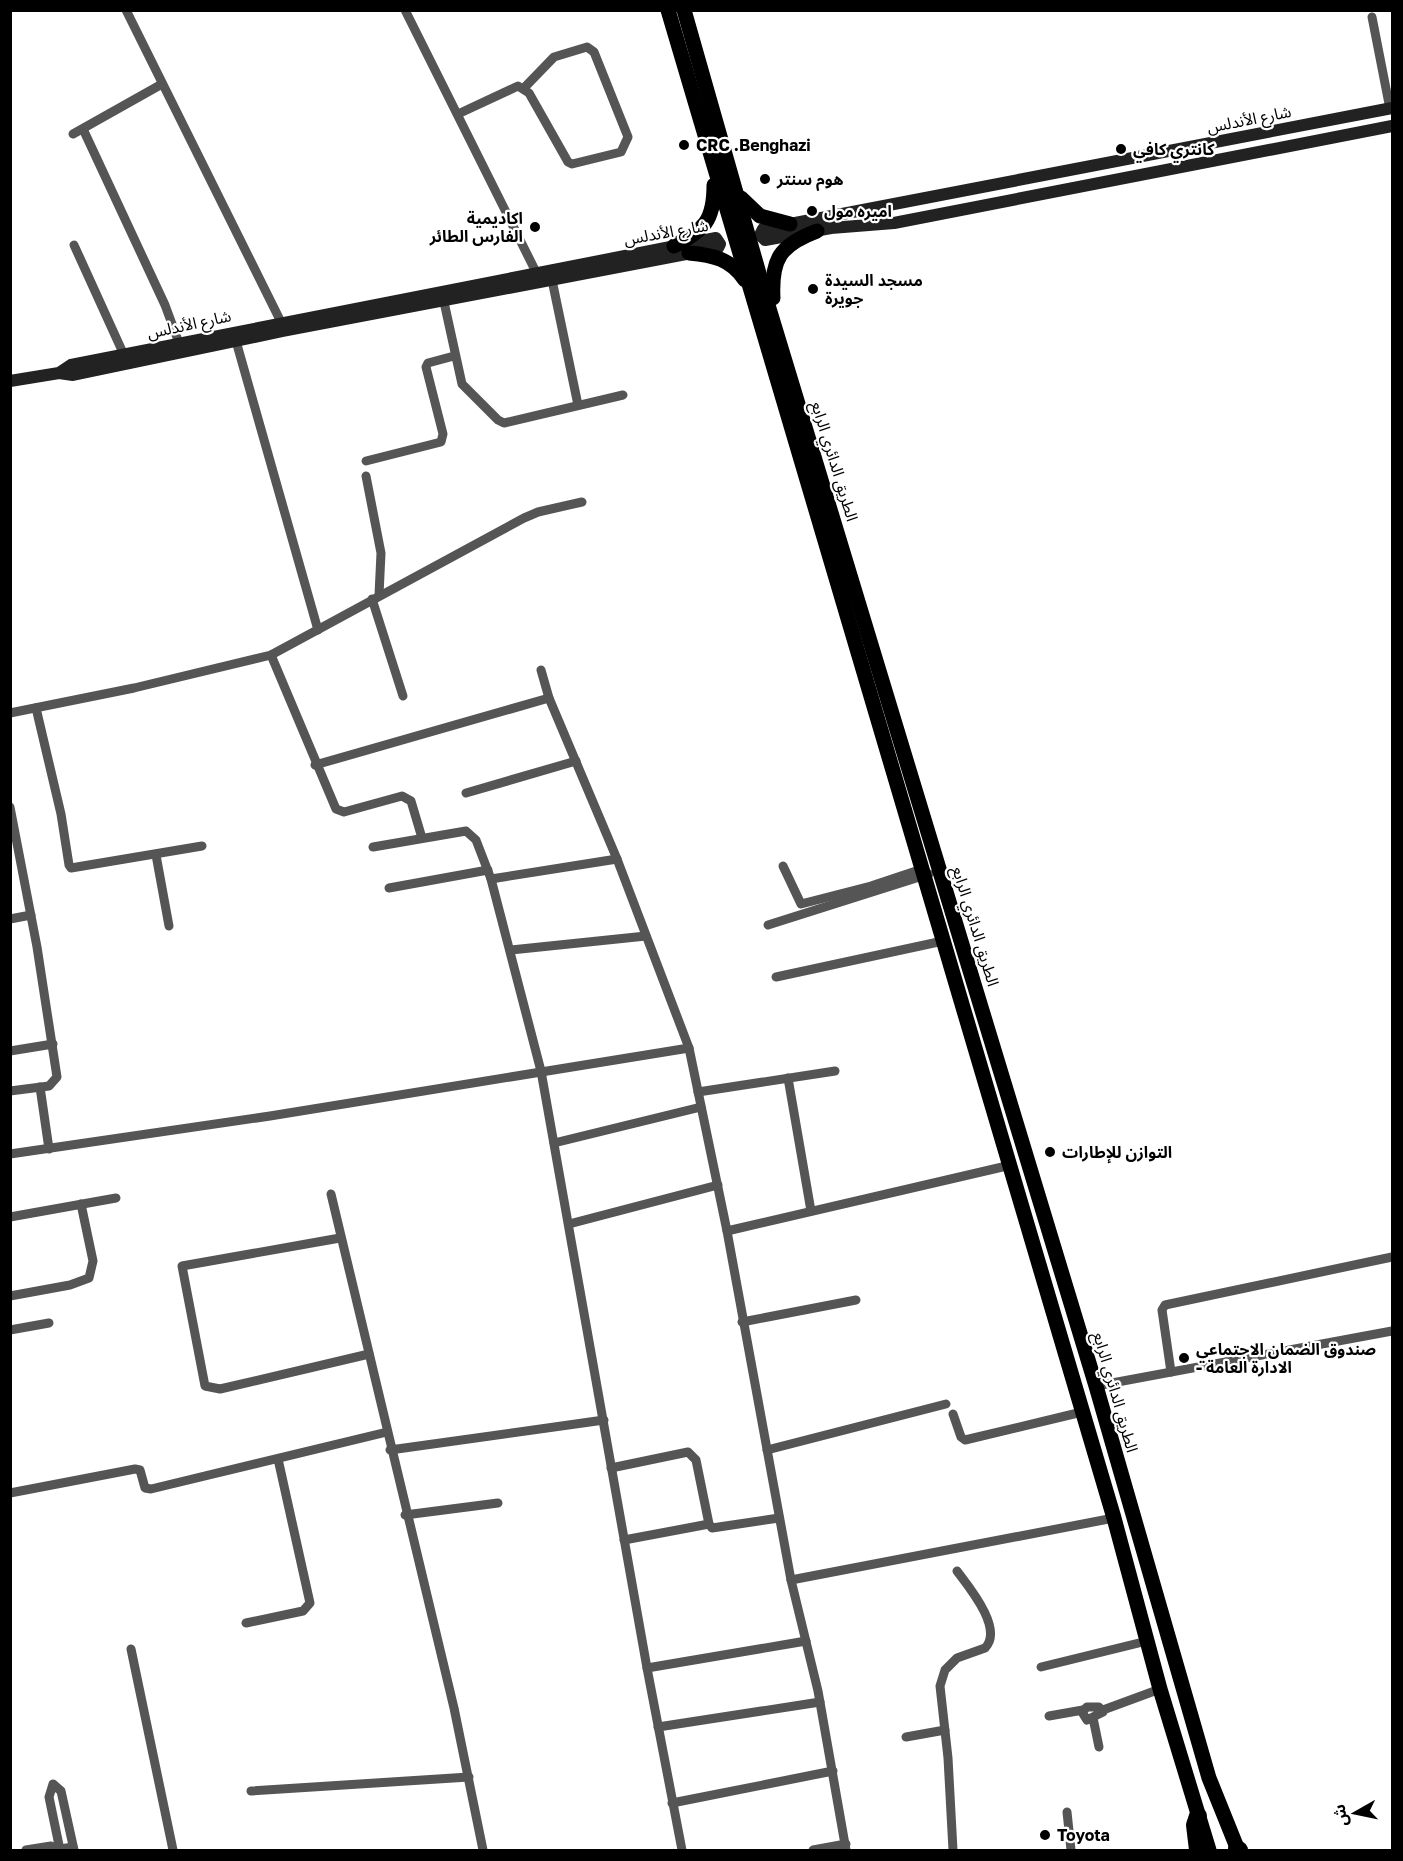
<svg xmlns="http://www.w3.org/2000/svg" width="1403" height="1861" font-family="'Golos Text','Noto Sans Arabic',sans-serif">
<style>
.lines{fill:none;stroke-linecap:round;stroke-linejoin:round}
.street{stroke:#555;stroke-width:9}
.secondary{stroke:#222;stroke-width:12}
.primary{stroke:#000;stroke-width:15}
.highway{stroke:#000;stroke-width:18}
.poi-dot{fill:#000;stroke:#fff;stroke-width:2}
.labels{text-anchor:middle;stroke-width:4.5;stroke-linejoin:round;paint-order:stroke}
.street-label{font-size:16px;fill:#000;stroke:#fff}
.poi-label{font-size:16px;font-weight:bold;fill:#000;stroke:#fff;text-anchor:start}
</style>
<rect width="100%" height="100%" fill="#fff"/>
<g class="lines">
<!-- street -->
<g class="street">
<polyline points="126,10 281,322"/>
<polyline points="405,10 536,272"/>
<polyline points="1372,17 1390,109"/>
<polyline points="458,114 518,86 529,93 568,162 572,164 621,152 628,137 594,52 587,47 554,57 524,88"/>
<polyline points="83,129 165,305 179,343"/>
<polyline points="73,134 162,84"/>
<polyline points="74,245 124,355"/>
<polyline points="552,280 578,405"/>
<polyline points="444,302 462,384 498,420 504,423 623,395"/>
<polyline points="236,341 318,630"/>
<polyline points="366,461 441,442 443,434 426,367 428,363 454,356"/>
<polyline points="366,476 381,553 379,595"/>
<polyline points="372,599 403,696"/>
<polyline points="271,655 336,809 344,812 402,796 411,801 422,838"/>
<polyline points="541,670 549,698 617,859 689,1048 727,1231 791,1580 818,1691 846,1850"/>
<polyline points="36,708 61,814 69,865 71,868 202,846"/>
<polyline points="10,713 134,688 271,655 524,518 538,512 582,502"/>
<polyline points="315,765 549,698"/>
<polyline points="466,793 576,761"/>
<polyline points="10,807 37,947 57,1077 49,1086 10,1091"/>
<polyline points="373,847 466,831 476,840 491,879 541,1071 647,1668 682,1850"/>
<polyline points="156,855 169,926"/>
<polyline points="783,866 801,904 871,886 922,869"/>
<polyline points="491,879 617,859"/>
<polyline points="389,888 488,870"/>
<polyline points="10,919 31,915"/>
<polyline points="768,925 929,874"/>
<polyline points="511,950 646,936"/>
<polyline points="776,977 943,941"/>
<polyline points="10,1051 53,1044"/>
<polyline points="788,1078 811,1211"/>
<polyline points="40,1087 49,1149"/>
<polyline points="698,1092 835,1071"/>
<polyline points="554,1143 701,1107"/>
<polyline points="10,1154 270,1116 689,1048"/>
<polyline points="331,1194 454,1708 483,1850"/>
<polyline points="10,1217 116,1198"/>
<polyline points="569,1224 718,1185"/>
<polyline points="727,1231 1011,1165"/>
<polyline points="340,1238 182,1266 205,1386 220,1389 369,1354"/>
<polyline points="10,1296 70,1285 89,1278 93,1261 81,1204"/>
<polyline points="742,1322 856,1300"/>
<polyline points="10,1330 49,1323"/>
<polyline points="1171,1372 1162,1310 1165,1305 1392,1257"/>
<polyline points="1096,1386 1392,1331"/>
<polyline points="953,1414 961,1437 965,1440 1082,1412"/>
<polyline points="390,1450 604,1420"/>
<polyline points="767,1450 946,1404"/>
<polyline points="611,1468 688,1452 696,1460 709,1524 712,1528 779,1518"/>
<polyline points="10,1493 135,1469 140,1470 145,1488 151,1489 387,1432"/>
<polyline points="405,1515 498,1503"/>
<polyline points="624,1540 709,1524"/>
<polyline points="791,1580 1114,1518"/>
<polyline points="246,1623 303,1611 310,1603 278,1459"/>
<polyline points="131,1649 173,1850"/>
<polyline points="1041,1667 1147,1641"/>
<polyline points="647,1668 806,1641"/>
<polygon points="1087,1707 1099,1707 1103,1712 1087,1720 1082,1712"/>
<polyline points="1103,1710 1160,1689"/>
<polyline points="1049,1716 1083,1710"/>
<polyline points="1093,1718 1099,1747"/>
<polyline points="658,1727 820,1702"/>
<polyline points="906,1737 945,1730"/>
<polyline points="251,1791 469,1777"/>
<polyline points="672,1803 833,1771"/>
<polyline points="1067,1812 1071,1850"/>
<polyline points="26,1850 51,1846 60,1849 73,1847"/>
<polyline points="60,1850 49,1797 53,1784 61,1791 74,1850"/>
<polyline points="813,1850 846,1844"/>
<path d="M953,1850l-5,-92 -8,-72 5,-16 12,-12 28,-10c19,-19 -16,-61 -28,-77"/>
</g>
<!-- secondary -->
<g class="secondary">
<polyline points="1392,108 790,224 763,229 760,235 765,240 831,228 894,223 1392,126"/>
<polyline points="10,381 59,373 73,375 283,331 718,248 720,244 716,238 71,365 59,373"/>
</g>
<!-- primary -->
<g class="primary">
<polyline points="668,10 1114,1518 1160,1689 1209,1850"/>
<polyline points="684,10 768,305 1096,1386 1209,1778 1238,1850"/>
<polyline points="741,198 760,216 790,224"/>
<path d="M674,246c30,-17 40,-24 40,-61"/>
<path d="M689,253c24,2 42,6 56,27"/>
<path d="M773,298c-2,-39 7,-53 44,-67"/>
</g>
<!-- highway -->
<g class="highway">
<polyline points="1237,1849 1239,1850"/>
<polyline points="1198,1850 1195,1825 1198,1816"/>
</g>
</g>
<!-- markers -->
<g class="poi-dot">
<circle cx="684" cy="145" r="6"/>
<circle cx="1121" cy="149" r="6"/>
<circle cx="765" cy="179" r="6"/>
<circle cx="812" cy="211" r="6"/>
<circle cx="535" cy="227" r="6"/>
<circle cx="813" cy="289" r="6"/>
<circle cx="1050" cy="1152" r="6"/>
<circle cx="1184" cy="1358" r="6"/>
<circle cx="1045" cy="1835" r="6"/>
</g>
<g class="labels">
<!-- street labels -->
<g class="street-label">
<text transform="translate(1249 119) rotate(-11)" y="6">شارع الأندلس</text>
<text transform="translate(666 232) rotate(-10)" y="6">شارع الأندلس</text>
<text transform="translate(189 324) rotate(-12)" y="6">شارع الأندلس</text>
<text transform="translate(835 461) rotate(73)" y="6">الطريق الدائري الرابع</text>
<text transform="translate(976 926) rotate(73)" y="6">الطريق الدائري الرابع</text>
<text transform="translate(1116 1392) rotate(74)" y="6">الطريق الدائري الرابع</text>
</g>
<!-- poi labels -->
<g class="poi-label">
<text x="696" y="151">CRC .Benghazi</text>
<text x="1133" y="155">كانتري كافي</text>
<text x="777" y="185">هوم سنتر</text>
<text x="824" y="217">اميره مول</text>
<text x="523" y="224" text-anchor="end">اكاديمية<tspan x="523" dy="18">الفارس الطائر</tspan></text>
<text x="825" y="286">مسجد السيدة<tspan x="825" dy="18">جويرة</tspan></text>
<text x="1062" y="1158">التوازن للإطارات</text>
<text x="1196" y="1355">صندوق الضمان الاجتماعي<tspan x="1196" dy="18">- الادارة العامة</tspan></text>
<text x="1057" y="1841">Toyota</text>
</g>
</g>
<!-- border -->
<rect width="1403" height="1861" fill="none" stroke="#000000" stroke-width="24"/>
<!-- north arrow -->
<g transform="translate(1355 1813) rotate(261)" stroke="#ffffff" stroke-width="4.5" paint-order="stroke">
<path d="M0-4.5L10 22L0 15L-10 22Z" fill="#000000"/>
<text y="-9" font-size="16" font-weight="bold" text-anchor="middle" fill="#000000">ش</text>
</g>
</svg>
